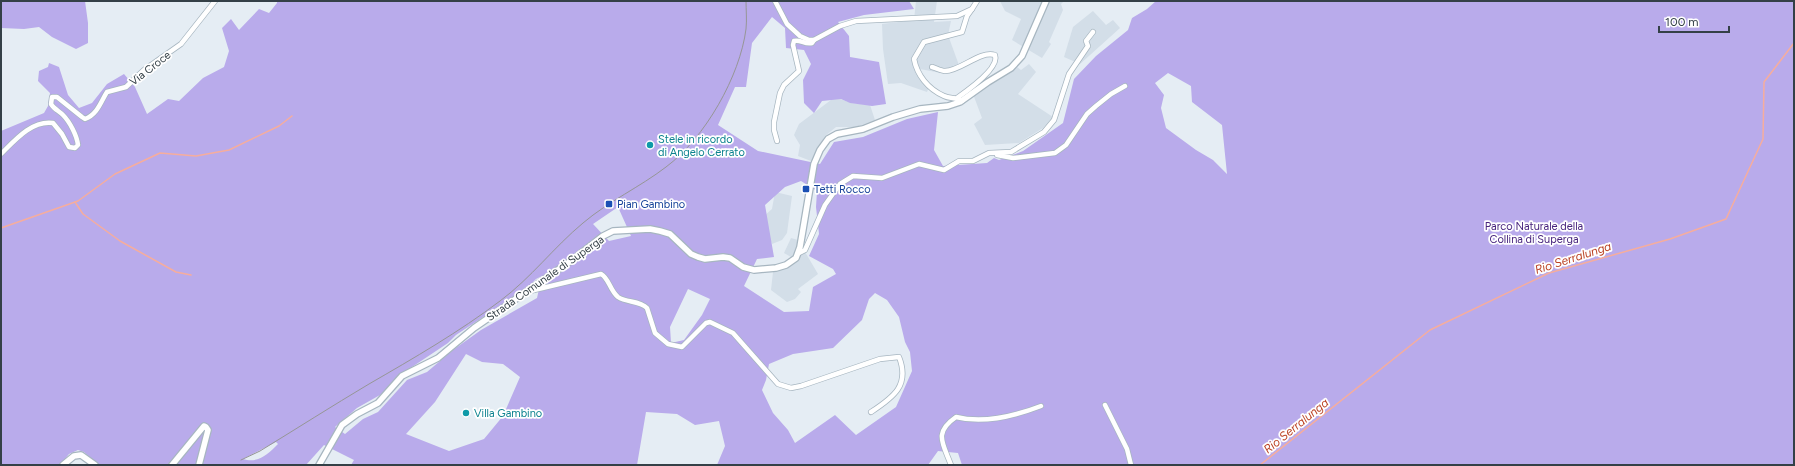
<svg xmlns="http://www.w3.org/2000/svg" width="1795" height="466" font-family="Figtree,sans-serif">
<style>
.residential{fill:#d3dee8}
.green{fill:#b9abeb;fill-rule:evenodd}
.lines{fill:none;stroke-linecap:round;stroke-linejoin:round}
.stream{stroke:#f6ad9d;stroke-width:1.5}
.minor-casing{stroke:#a7b6c0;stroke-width:6}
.tertiary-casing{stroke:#a7b6c0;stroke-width:8}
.minor{stroke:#fff;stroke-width:4.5}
.tertiary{stroke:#fff;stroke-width:5.5}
.tram{stroke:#969696;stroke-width:1}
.culture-dot{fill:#0f9aa8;stroke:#fff;stroke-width:1.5}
.transit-dot{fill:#1a4fb4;stroke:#fff;stroke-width:1.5}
.labels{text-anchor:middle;stroke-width:3.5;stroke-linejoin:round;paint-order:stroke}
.street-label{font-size:11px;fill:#344047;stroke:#fff}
.culture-label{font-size:11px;fill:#0d838f;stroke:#fff;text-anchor:start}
.transit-label{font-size:11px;fill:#164399;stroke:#fff;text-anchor:start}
.park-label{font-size:11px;fill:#47237d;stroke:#fff}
.water-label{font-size:12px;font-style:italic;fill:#bb4325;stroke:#fff}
</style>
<rect width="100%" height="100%" fill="#e5edf4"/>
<!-- residential -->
<g class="residential">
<polygon points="916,1 937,1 934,22 951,21 948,35 960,68 941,73 920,69 918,75 929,87 927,92 901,83 888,84 883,49 882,24 914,20"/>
<polygon points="1000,1 1064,1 1061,4 1063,10 1049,42 1051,44 1042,58 1012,40 1021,19 1005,11"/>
<polygon points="1093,11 1106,25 1113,20 1120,28 1080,64 1064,57 1073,27"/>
<polygon points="1029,64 1036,72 1018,94 1053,117 1043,128 1019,143 985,145 974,124 982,118 973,94 989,83 999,80 1017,67 1021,70"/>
<polygon points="835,97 851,103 870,105 875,120 856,127 836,127 825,136 811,161 798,156 800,145 794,135 799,124"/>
<polygon points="775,192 792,196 787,233 782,240 772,244 762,218 772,209"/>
<polygon points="791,238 798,240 818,274 798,289 801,292 795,299 787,302 771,290 773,272 790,267 791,257 784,253"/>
</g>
<!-- green -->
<g class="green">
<polygon points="1,1 85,1 88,23 88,43 76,49 52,37 39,27 24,29 1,28"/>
<path d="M277,1h632l5,8 -50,6 -26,7 11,14 1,21 29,5 7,42 -14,2 -22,-3 -9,-4 -19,2 -8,12 -10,-10 -1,-23 8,-16 -7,-14 -18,-2 -1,-20 -13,-11 -20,26 -6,44h-11l-17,38 40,26 62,13 14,-22 29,-5 44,-18 31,-7 -4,38 9,16 44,-3 7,-5 5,2 24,-9 40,-28 11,-44 22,-23 32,-26 4,-12 15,-9 9,-8h638v464h-832l-4,-12 -20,-2 -10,14h-211l8,-19 -6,-25 -24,4 -18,-11 -31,-2 -9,53h-286l3,-5 -30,-15 -18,20h-207l-15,-13 -6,-2 -9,4 -9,11h-59v-334l43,-18 4,-7 2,-13 -12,-12 1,-10 9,-4 1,-4 10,4 9,28 11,13 13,-5 15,-19 17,-10 11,13 12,27 21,-15 11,2 24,-23 21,-11 5,-16 -7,-23 9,-9 8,11 20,-21 10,4 8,-10zM1168,73l23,13 1,16 30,23 5,49 -14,-14 -17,-10 -30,-22 -5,-20 3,-13 -9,-12zM801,181l16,10 -1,16 3,27 -10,22 24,13 3,5 -23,13 -4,24 -25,1 -40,-26 13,-27 17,-2 -9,-52 20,-18zM618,207l13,29 -22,5 -16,-17zM542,276l-5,22 -56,32 -28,20 -26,22 -20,8 -29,32 -15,7 -18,15 -10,-7 22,-19 23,-13 20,-20 48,-32 8,-8 71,-47 9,-9zM688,289l22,10 -8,16 -18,25 -13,3 -1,-16zM875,293l12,7 12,17 6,25 5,10 2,19 -16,36 -40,28 -21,-20 -40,28 -7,-13 -15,-17 -11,-23 4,-10 3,-16 24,-10 40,-6 29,-28 7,-21zM466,354l16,8 21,2 17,13 -17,39 -19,23 -35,12 -43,-17 29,-32zM276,442l2,2c-10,10 -20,20 -35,15z"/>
</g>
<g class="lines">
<!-- stream -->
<g class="stream">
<polyline points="75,202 83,214 120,241 176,272 191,275"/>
<polyline points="1,228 78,201 115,174 160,153 196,156 229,150 279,126 292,116"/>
<polyline points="1260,465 1430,330 1549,273 1670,239 1726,219 1763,139 1764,82 1794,43"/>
</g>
<!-- minor casing -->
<g class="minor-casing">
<g id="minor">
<polyline points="775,1 787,24 800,36 809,40 814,40 840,26 856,21 957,16 972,9 977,1"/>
<path d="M932,67c4,1 9,4 13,4 16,0 35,-21 50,-16 5,13 -28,36 -38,43"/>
<path d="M962,101c-6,-4 -12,-2 -18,-5 -16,-7 -27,-21 -30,-37l10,-17 38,-10 5,-16 5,-7"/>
<path d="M777,141l-3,-11v-8l6,-29 4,-8 15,-14 -6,-26 1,-4c6,-2 11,4 18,2l2,-3"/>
<path d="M1,154c14,-14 31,-34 52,-31l9,11 7,13 6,1 3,-3c-1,-9 -8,-23 -15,-30 -4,-4 -9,-6 -12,-11l1,-7h5l25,20 3,2c13,-5 16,-18 22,-27l19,-5 18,-17 37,-26 34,-43"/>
<polyline points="997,155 1013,158 1055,153 1066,145 1087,114 1096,106 1111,94 1125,86"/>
<polyline points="799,253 805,250 825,205 840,184 853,176 882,178 919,164 944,170 959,161 973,161 989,153 1011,152 1044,132 1054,120 1069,74 1088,46 1086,41 1093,32"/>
<path d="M530,291l71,-17c8,4 9,17 17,23 9,6 21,3 29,11l8,25 13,11 14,3 24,-24 4,-1 23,11 45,51 13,4 10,-2 79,-27 19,-2c11,28 -5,40 -28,55"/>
<polyline points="1105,405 1127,449 1131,465"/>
<path d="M951,465c-8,-22 -18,-32 5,-48 28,7 59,-1 85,-11"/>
</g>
</g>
<!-- tertiary casing -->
<g class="tertiary-casing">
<g id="tertiary">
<polyline points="63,465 74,456 81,455 95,465"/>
<polyline points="172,465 204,426 206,427 208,430 199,465"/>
<polyline points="319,465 342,425 357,414 378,403 402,376 438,358 474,328 575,258 603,236 613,231 650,229 660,231 670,234 691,254 698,257 705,259 723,257 730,258 743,267 754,270 776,268 786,265 796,258 800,247 814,164 820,150 828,139 837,134 863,129 893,117 920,109 948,106 960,102 988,82 1011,68 1022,56 1046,1"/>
</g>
</g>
<!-- minor -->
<use href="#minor" class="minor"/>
<!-- tertiary -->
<use href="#tertiary" class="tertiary"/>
<!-- tram -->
<path class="tram" d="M241,460l19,-9c36,-22 72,-45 109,-67 45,-26 90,-52 131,-83 31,-23 54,-54 83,-78 26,-22 57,-36 83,-56 39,-29 74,-91 80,-138 1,-9 0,-19 0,-28"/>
</g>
<!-- markers -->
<g class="culture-dot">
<circle cx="650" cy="145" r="4"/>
<circle cx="466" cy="413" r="4"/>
</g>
<g class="transit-dot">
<rect x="802" y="185" width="8" height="8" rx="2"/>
<rect x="605" y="200" width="8" height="8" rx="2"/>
</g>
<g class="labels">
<!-- street labels -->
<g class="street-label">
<text transform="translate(150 68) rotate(-38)" y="4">Via Croce</text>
<text transform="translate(545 278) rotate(-35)" y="4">Strada Comunale di Superga</text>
</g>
<!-- culture labels -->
<g class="culture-label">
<text x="658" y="143">Stele in ricordo<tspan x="658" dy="13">di Angelo Cerrato</tspan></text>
<text x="474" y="417">Villa Gambino</text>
</g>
<!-- transit labels -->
<g class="transit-label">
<text x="814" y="193">Tetti Rocco</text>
<text x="617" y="208">Pian Gambino</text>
</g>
<!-- park labels -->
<g class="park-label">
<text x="1534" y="230">Parco Naturale della<tspan x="1534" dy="13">Collina di Superga</tspan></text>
</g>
<!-- water labels -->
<g class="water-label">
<text transform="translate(1573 258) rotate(-18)" y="4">Rio Serralunga</text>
<text transform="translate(1296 426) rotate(-39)" y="4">Rio Serralunga</text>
</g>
</g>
<!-- border -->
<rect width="1795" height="466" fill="none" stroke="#344047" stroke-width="4"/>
<!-- scale -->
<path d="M1659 26v6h70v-6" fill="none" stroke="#344047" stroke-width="2"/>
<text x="1665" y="26" font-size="12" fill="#344047" stroke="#ffffff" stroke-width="3" paint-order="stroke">100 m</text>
</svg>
